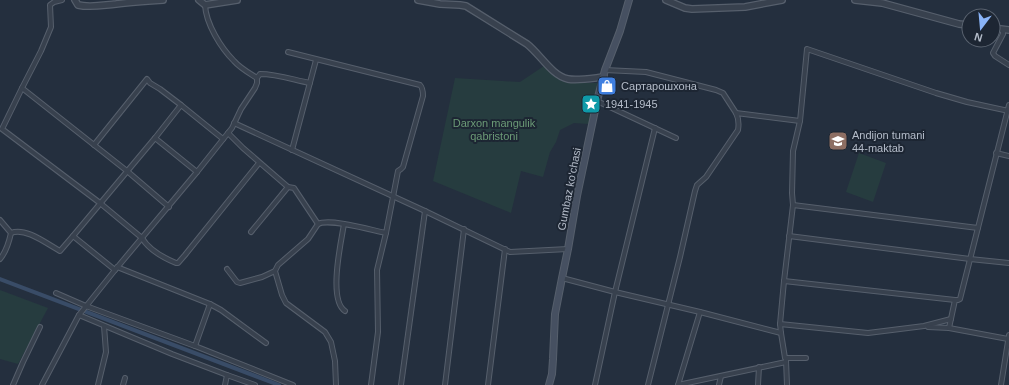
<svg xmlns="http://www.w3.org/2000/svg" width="1009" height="385" font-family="Arial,sans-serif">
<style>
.green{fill:#263c3f}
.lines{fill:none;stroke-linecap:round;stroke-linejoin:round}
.canal{stroke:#394c67;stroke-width:4}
.minor-casing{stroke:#565f6c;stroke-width:6}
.tertiary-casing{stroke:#565f6c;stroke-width:8}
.secondary-casing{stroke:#565f6c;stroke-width:8}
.minor{stroke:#38414e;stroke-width:4}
.tertiary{stroke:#38414e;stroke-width:5.5}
.secondary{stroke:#465061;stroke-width:6}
.labels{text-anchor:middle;stroke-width:4;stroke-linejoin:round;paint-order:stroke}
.poi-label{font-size:11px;fill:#b4bcc9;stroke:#1d2633;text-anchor:start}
.park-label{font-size:11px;fill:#6b9a76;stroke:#1d2633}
.street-label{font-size:11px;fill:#b4bcc9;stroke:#1d2633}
</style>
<rect width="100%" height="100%" fill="#242f3e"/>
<!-- green -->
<g class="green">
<polygon points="544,66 558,79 569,83 598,83 589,124 574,123 560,130 556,142 550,152 543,177 521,171 511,213 433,181 455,78 520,82"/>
<polygon points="859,153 886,163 873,202 846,192"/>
<polygon points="0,290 48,308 18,364 0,359"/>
</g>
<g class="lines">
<!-- canal -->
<polyline class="canal" points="0,279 279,385"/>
<!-- minor casing -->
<g class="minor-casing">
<g id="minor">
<polyline points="62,0 54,2 50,5 51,27 41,51 22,88 127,171 169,207"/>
<polyline points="1003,29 1003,34 993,53 995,56 1009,65"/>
<path d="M288,52l132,33c3,3 3,7 3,11l-20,71 -2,2 -3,2 -12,62c-15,-3 -56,-15 -68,-9"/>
<polyline points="605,70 646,72 716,90 723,93 736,113"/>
<path d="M257,78l3,-4c17,0 34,6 50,9"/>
<path d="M22,88l-20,41 98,74 42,35c7,12 22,20 34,25h2l7,-8 74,-92"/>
<polyline points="597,101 676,138"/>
<polyline points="234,123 425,211 510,252 568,249"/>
<polyline points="228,133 243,148 288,187 294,188 318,224"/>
<polyline points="155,138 197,172"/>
<polyline points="94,145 147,79 150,83 160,89 181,105"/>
<polyline points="292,150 316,60"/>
<polyline points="996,153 1009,156"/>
<polyline points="793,205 978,228"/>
<path d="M0,220l11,13c-2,9 -5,19 -11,26"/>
<polyline points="318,224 308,239 278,265 275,271 282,295 286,303 325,332 331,342 335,361 336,385"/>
<path d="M344,224c-3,18 -16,76 1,87"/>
<polyline points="251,232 288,187"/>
<path d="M11,233c15,-6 36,11 49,18l13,-15"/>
<polyline points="789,236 970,259 1009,263"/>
<polyline points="117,267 210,304 221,310 266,343"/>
<polyline points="227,269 237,282 240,283 262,277 275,271"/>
<polyline points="115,270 73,236 155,138 181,105 223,139"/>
<polyline points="562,278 615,292 700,312 781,333"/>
<polyline points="784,281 955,300"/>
<polyline points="56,293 86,306 195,346 293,385"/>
<polyline points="79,315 172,354 227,375"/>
<polyline points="780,324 868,333 924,326 951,319"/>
<polyline points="928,327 949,328 1008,339"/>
<polyline points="949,328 955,300 958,300 960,299 1009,105"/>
<polyline points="195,346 210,304"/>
<polyline points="806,358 785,358 781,333 780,324 784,281 793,205 792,193 793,151 800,121 807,49 936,93 967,102 1009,111"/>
<polyline points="786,360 787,385"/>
<polyline points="13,385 23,362 40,327"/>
<path d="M42,385l37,-70 36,-45 82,-98 31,-39 4,-5 9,-19 14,-21 2,-5v-5c-8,-5 -17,-10 -23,-17 -13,-13 -28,-37 -29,-56"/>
<polyline points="98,385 106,352 104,326"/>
<polyline points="123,385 125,378"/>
<polyline points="225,385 227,375 255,385"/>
<polyline points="371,385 378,332 377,270 386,233"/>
<polyline points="401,385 425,211"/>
<polyline points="445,385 464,229"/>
<polyline points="488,385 505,249"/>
<polyline points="595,385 615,292 655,128"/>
<path d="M648,385l32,-128 15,-66 2,-6 9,-8 32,-47c1,-6 1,-11 -2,-17l64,8"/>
<polyline points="678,385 786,362"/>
<polyline points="678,385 700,312"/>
<polyline points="719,385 721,376"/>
<polyline points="758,385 759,367"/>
<polyline points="1001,385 1009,335"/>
</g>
</g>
<!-- tertiary casing -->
<g class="tertiary-casing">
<g id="tertiary">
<path d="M75,0l3,5c13,3 25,0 38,-1 15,-2 31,-3 47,-4"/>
<polyline points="199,0 205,5 237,0"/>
<path d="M418,0l22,4 20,1 6,1 61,38c13,10 25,32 41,35 9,2 26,-1 36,-2"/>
<polyline points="666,0 685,8 692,9 745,7 782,0"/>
<polyline points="855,0 882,3 959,24 969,25"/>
<polyline points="993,28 1009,30"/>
</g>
</g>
<!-- secondary casing -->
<g class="secondary-casing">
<polyline id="secondary" points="549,385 552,374 553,359 555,314 562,278 568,249 577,196 597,101 605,70 620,31 629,0"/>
</g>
<!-- minor -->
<use href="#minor" class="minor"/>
<!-- tertiary -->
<use href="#tertiary" class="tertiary"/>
<!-- secondary -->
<use href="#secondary" class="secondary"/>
</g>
<!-- icons -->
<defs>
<g id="shop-square" transform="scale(1)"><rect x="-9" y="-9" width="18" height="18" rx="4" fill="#3f7fe0" stroke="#1d2633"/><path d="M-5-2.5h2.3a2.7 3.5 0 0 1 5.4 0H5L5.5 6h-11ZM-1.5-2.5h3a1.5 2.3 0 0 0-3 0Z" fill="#fff"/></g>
<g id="sight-square" transform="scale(1)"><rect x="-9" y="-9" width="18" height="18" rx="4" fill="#0f9aa8" stroke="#1d2633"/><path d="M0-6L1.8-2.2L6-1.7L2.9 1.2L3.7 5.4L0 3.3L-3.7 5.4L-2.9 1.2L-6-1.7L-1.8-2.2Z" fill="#fff"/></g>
<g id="school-square" transform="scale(1)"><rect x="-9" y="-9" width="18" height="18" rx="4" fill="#8d6e63" stroke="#1d2633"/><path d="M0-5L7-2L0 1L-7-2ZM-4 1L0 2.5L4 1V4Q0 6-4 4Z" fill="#fff"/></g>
</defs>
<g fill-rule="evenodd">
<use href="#shop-square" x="607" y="86"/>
<use href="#sight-square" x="591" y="104"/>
<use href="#school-square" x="838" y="141"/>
</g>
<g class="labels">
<!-- poi labels -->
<g class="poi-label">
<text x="621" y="90">Сартарошхона</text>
<text x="605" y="108">1941-1945</text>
<text x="852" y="139">Andijon tumani<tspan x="852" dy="13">44-maktab</tspan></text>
</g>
<!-- park labels -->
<g class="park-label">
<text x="494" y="127">Darxon mangulik<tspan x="494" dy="13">qabristoni</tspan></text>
</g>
<!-- street labels -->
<g class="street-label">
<text transform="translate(569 189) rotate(-79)" y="4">Gumbaz ko'chasi</text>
</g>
</g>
<!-- north arrow -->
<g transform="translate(981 28) rotate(196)"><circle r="19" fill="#1d2633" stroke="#59626f"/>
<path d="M0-3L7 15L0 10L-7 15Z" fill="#8ab4f8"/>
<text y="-6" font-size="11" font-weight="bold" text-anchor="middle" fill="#b4bcc9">N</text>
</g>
</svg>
